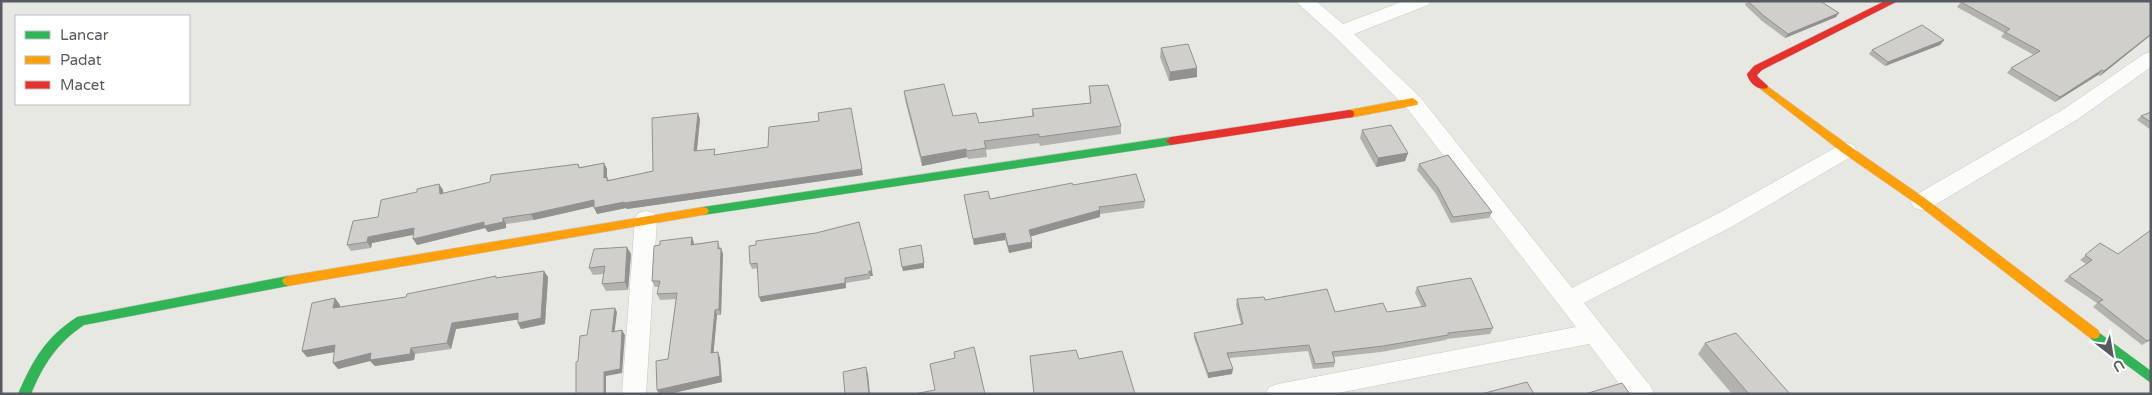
<svg xmlns="http://www.w3.org/2000/svg" width="2152" height="395" font-family="'Varela Round',sans-serif">
<style>
.lines{fill:none;stroke-linecap:round;stroke-linejoin:round}
.street-casing{stroke:#c7c7c7;stroke-width:1}
.fast-casing{stroke:#c5c6c5;stroke-width:1}
.slow-casing{stroke:#c5c6c5;stroke-width:1}
.jam-casing{stroke:#c5c6c5;stroke-width:1}
.street{fill:#fcfcfb;fill-rule:evenodd}
.fast{fill:#30b455;fill-rule:evenodd}
.slow{fill:#ff9f0a;fill-rule:evenodd}
.jam{fill:#e5322d;fill-rule:evenodd}
.wall{fill:#b3b2af}
.shaded-wall{fill:#92918f}
.building{fill:#d0cfcc;stroke:#92918f}
</style>
<rect width="100%" height="100%" fill="#e8e8e2"/>
<g class="lines">
<!-- street casing -->
<g class="street-casing">
<g id="street">
<polygon points="1295,1 1316,1 1343,24 1404,1 1431,1 1428,5 1354,34 1420,97 1572,288 1717,214 1840,145 1847,143 1854,145 1857,150 1854,155 1733,226 1584,303 1651,387 1654,394 1627,394 1589,344 1333,394 1266,394 1269,387 1278,384 1576,327 1406,107 1334,36"/>
<polygon points="2151,52 2151,67 2078,119 1930,208 1922,210 1914,208 1911,202 1914,196 2064,109 2144,54"/>
<polygon points="646,211 654,213 657,219 646,394 622,394 635,219 638,213"/>
</g>
</g>
<!-- fast casing -->
<g class="fast-casing">
<g id="fast">
<polygon points="1171,137 1176,141 1171,145 703,215 699,214 697,211 699,208 703,207"/>
<path d="M288,276l4,2 2,3 -2,3 -4,2 -204,39c-27,18 -41,40 -53,69h-13c15,-34 27,-56 59,-77z"/>
<polygon points="2094,329 2151,371 2151,383 2090,338 2088,334 2090,330"/>
</g>
</g>
<!-- slow casing -->
<g class="slow-casing">
<g id="slow">
<polygon points="1763,83 1851,147 1926,199 2098,330 2100,334 2098,338 2094,339 2090,338 1918,205 1843,153 1759,88 1758,86 1759,84"/>
<polygon points="1413,98 1418,102 1417,105 1349,118 1344,114 1349,110"/>
<polygon points="703,207 707,208 709,211 707,214 703,215 288,286 284,284 282,281 284,278 288,276"/>
</g>
</g>
<!-- jam casing -->
<g class="jam-casing">
<g id="jam">
<path d="M1885,1h13l-136,69 -5,5 1,2 10,9 -1,2c-9,3 -18,-5 -20,-14l7,-8z"/>
<polygon points="1349,110 1353,111 1354,114 1353,117 1171,145 1166,141 1171,137"/>
</g>
</g>
<!-- street -->
<use href="#street" class="street"/>
<!-- fast -->
<use href="#fast" class="fast"/>
<!-- slow -->
<use href="#slow" class="slow"/>
<!-- jam -->
<use href="#jam" class="jam"/>
</g>
<!-- wall -->
<g class="wall">
<polygon points="1747,1 1820,1 1836,17 1785,38 1762,21 1745,5"/>
<polygon points="2151,1 2151,35 2100,76 2098,75 2055,102 2007,73 2011,68 2034,55 2001,37 2004,33 1957,7 1961,2"/>
<polygon points="1944,40 1940,45 1885,66 1869,54 1872,50"/>
<polygon points="1161,48 1197,77 1169,81 1160,57"/>
<polygon points="1089,86 1121,126 1121,134 1040,146 1039,143 986,150 987,157 968,159 967,157 922,166 905,100 904,91 953,116 979,123 1032,116 1032,109 1090,103"/>
<polygon points="2151,112 2151,130 2137,120 2141,116"/>
<polygon points="700,119 697,151 717,155 863,175 627,209 626,208 597,214 594,206 534,220 506,224 506,228 488,232 485,228 417,245 413,234 372,243 371,248 351,251 347,245 378,217 417,192 439,184 443,190 443,193 578,164 580,167 604,163 607,169 607,177 609,180 653,171"/>
<polygon points="1362,130 1408,153 1405,161 1376,167 1360,138"/>
<polygon points="1419,164 1492,212 1489,218 1451,223 1436,194 1417,170"/>
<polygon points="1073,185 1145,201 1144,208 1100,214 1100,217 1030,236 1032,242 1032,248 1009,253 1005,240 974,245 964,195 990,199"/>
<polygon points="718,241 720,248 721,248 723,254 721,315 717,315 713,353 720,358 722,382 669,394 659,394 657,390 668,359 676,299 660,300 657,294 659,287 655,287 652,281 694,243 694,244"/>
<polygon points="2100,243 2151,340 2142,345 2093,307 2097,303 2064,281 2069,276 2086,264 2080,260"/>
<polygon points="756,245 873,276 870,276 870,279 846,283 846,288 761,302 758,268 752,269 750,264"/>
<polygon points="631,254 628,290 606,291 602,284 604,274 593,275 589,268"/>
<polygon points="548,277 545,324 521,329 518,323 518,319 456,329 451,349 415,354 414,360 375,366 370,361 338,369 335,352 307,357 302,351 340,305 340,307 406,297 497,278"/>
<polygon points="1417,287 1493,328 1490,334 1447,339 1446,340 1381,352 1334,357 1335,362 1334,367 1313,369 1308,351 1229,358 1232,374 1208,378 1194,338 1194,333 1241,324 1236,305 1237,299 1335,312 1387,312 1422,307 1415,293"/>
<polygon points="1705,343 1790,394 1732,394 1698,354"/>
</g>
<!-- shaded-wall -->
<g class="shaded-wall">
<polygon points="1839,13 1836,17 1785,38 1788,34"/>
<polygon points="2151,34 2151,35 2100,76 2104,71"/>
<polygon points="1944,40 1940,45 1885,66 1888,62"/>
<polygon points="1197,68 1197,77 1169,81 1170,72"/>
<polygon points="2102,70 2098,75 2055,102 2060,97"/>
<polygon points="851,108 863,175 627,209 626,208 597,214 594,208 624,202 862,169"/>
<polygon points="698,113 700,119 696,157 694,151"/>
<polygon points="966,149 967,157 922,166 921,157"/>
<polygon points="1408,153 1405,161 1376,167 1378,158"/>
<polygon points="604,163 607,169 607,184 604,178"/>
<polygon points="439,184 443,190 444,200 440,194"/>
<polygon points="594,200 596,206 534,220 531,214"/>
<polygon points="1100,210 1100,217 1029,237 1029,230"/>
<polygon points="503,218 506,224 506,228 488,232 485,228 417,245 413,239"/>
<polygon points="414,228 418,234 372,243 371,248 367,242 368,237"/>
<polygon points="1005,233 1005,240 974,245 973,239"/>
<polygon points="692,237 694,243 693,250 691,245"/>
<polygon points="1032,242 1032,248 1009,253 1008,246"/>
<polygon points="627,247 631,254 628,290 625,282"/>
<polygon points="721,248 723,254 721,315 719,309"/>
<polygon points="924,263 924,268 903,271 902,267"/>
<polygon points="544,271 548,277 545,324 521,329 518,323"/>
<polygon points="869,271 872,271 873,276 870,276 870,279"/>
<polygon points="845,278 846,288 761,302 759,297"/>
<polygon points="335,298 340,305 338,314 333,308"/>
<polygon points="615,308 617,312 614,336 612,332"/>
<polygon points="715,310 717,315 713,359 711,353"/>
<polygon points="518,313 522,319 456,329 451,349 447,343 452,323"/>
<polygon points="622,330 625,335 622,373 606,376 606,394 604,394 604,372"/>
<polygon points="335,345 340,351 307,357 302,351"/>
<polygon points="411,348 415,354 414,360 375,366 370,361 338,369 333,363 371,353"/>
<polygon points="718,352 720,358 722,382 669,394 659,394 657,390"/>
<polygon points="866,367 868,374 870,394 869,394"/>
<polygon points="1233,369 1232,374 1208,378 1208,373"/>
</g>
<!-- building -->
<g class="building">
<polygon points="1748,1 1820,1 1839,13 1788,34 1764,16"/>
<polygon points="1963,1 2151,1 2151,34 2104,71 2102,70 2060,97 2011,68 2040,51 2005,32 2010,29 1961,2"/>
<polygon points="1922,25 1944,40 1888,62 1872,50"/>
<polygon points="1188,44 1197,68 1170,72 1161,48"/>
<polygon points="944,84 953,116 976,113 979,123 1034,116 1032,109 1091,103 1089,86 1108,85 1121,126 1039,137 1039,134 984,141 986,148 967,151 966,149 921,157 904,91"/>
<polygon points="851,108 862,169 624,203 624,202 594,208 594,200 531,214 503,218 503,222 484,226 484,222 413,239 414,228 368,237 367,242 347,245 353,221 378,217 381,200 417,192 417,189 439,184 440,194 490,182 491,175 578,164 579,168 604,163 604,178 607,177 607,181 653,171 652,118 698,113 694,151 715,149 714,155 768,147 769,127 819,121 818,113"/>
<polygon points="2151,112 2151,122 2141,116"/>
<polygon points="1391,125 1408,153 1378,158 1362,130"/>
<polygon points="1448,155 1492,212 1453,217 1438,188 1419,164"/>
<polygon points="1136,174 1145,201 1099,207 1100,210 1029,230 1032,242 1008,246 1005,233 973,239 964,195 988,191 990,199 1072,183 1073,185"/>
<polygon points="859,222 872,271 869,271 869,274 845,278 845,283 759,297 757,263 750,264 749,246 756,245 756,241 816,233"/>
<polygon points="2151,230 2151,339 2147,341 2098,302 2103,300 2069,276 2092,260 2085,255 2100,243 2118,254"/>
<polygon points="692,237 691,245 718,241 718,249 721,248 719,309 715,310 711,353 718,352 720,376 657,390 656,361 668,359 677,293 657,294 660,281 652,281 654,246 660,245 660,241"/>
<polygon points="921,245 924,263 902,267 899,249"/>
<polygon points="627,247 625,282 602,284 605,266 589,268 594,249"/>
<polygon points="544,271 541,318 518,323 518,313 452,323 447,343 411,348 410,354 370,360 371,353 333,363 335,345 302,351 312,303 335,298 333,308 406,297 407,294 496,276 496,278"/>
<polygon points="1471,278 1493,328 1448,333 1448,335 1383,346 1332,352 1335,362 1315,364 1309,345 1227,353 1233,369 1208,373 1194,333 1243,324 1237,299 1264,297 1265,300 1327,289 1335,312 1383,303 1387,312 1426,306 1417,287"/>
<polygon points="615,308 612,332 622,330 620,369 604,372 604,394 576,394 576,362 578,361 580,336 587,335 591,310"/>
<polygon points="1736,333 1790,394 1749,394 1705,343"/>
<polygon points="974,347 985,394 914,394 935,390 930,364 955,358 954,352"/>
<polygon points="1076,350 1079,359 1122,351 1135,394 1034,394 1030,356"/>
<polygon points="866,367 869,394 845,394 843,372"/>
<polygon points="1527,382 1534,394 1481,394"/>
<polygon points="1622,383 1630,394 1585,394"/>
</g>
<!-- border -->
<rect width="2152" height="395" fill="none" stroke="#575a61" stroke-width="5"/>
<!-- legend -->
<rect x="15" y="15" width="175" height="90" fill="#ffffff" stroke="#bcbdc0"/>
<rect x="25" y="31" width="25" height="8" fill="#30b455" stroke="#bcbdc0"/>
<text x="60" y="40" font-size="15" fill="#575a61">Lancar</text>
<rect x="25" y="56" width="25" height="8" fill="#ff9f0a" stroke="#bcbdc0"/>
<text x="60" y="65" font-size="15" fill="#575a61">Padat</text>
<rect x="25" y="81" width="25" height="8" fill="#e5322d" stroke="#bcbdc0"/>
<text x="60" y="90" font-size="15" fill="#575a61">Macet</text>
<!-- north arrow -->
<g transform="translate(2112 355) rotate(149)" stroke="#ffffff" stroke-width="4" paint-order="stroke">
<path d="M0-4L9 19L0 12L-9 19Z" fill="#575a61"/>
<text y="-8" font-size="14" font-weight="bold" text-anchor="middle" fill="#575a61">U</text>
</g>
</svg>
